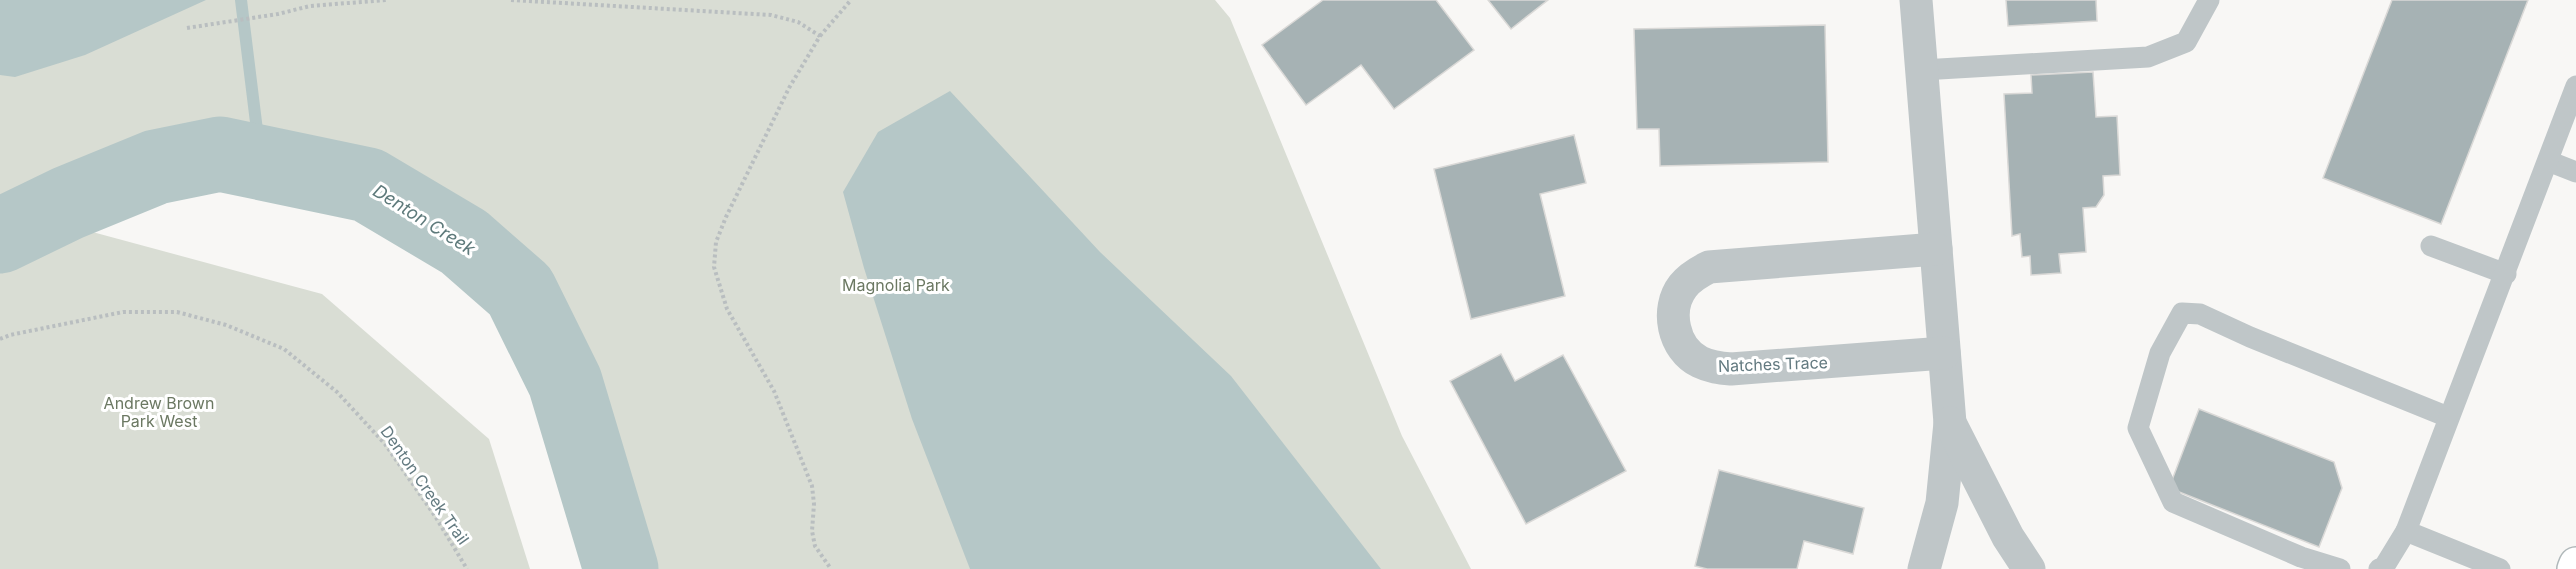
<svg xmlns="http://www.w3.org/2000/svg" width="2576" height="569" font-family="Inter,sans-serif">
<style>
.green{fill:#d9ddd4}
.water{fill:#b5c7c7}
.lines{fill:none;stroke-linecap:round;stroke-linejoin:round}
.stream{stroke:#b5c7c7;stroke-width:12}
.river{stroke:#b5c7c7;stroke-width:75}
.building{fill:#a6b2b4;stroke:#dad9d7;stroke-width:1.5}
.primary-casing{stroke:#b0b8ba;stroke-width:36}
.path{stroke:#b9bec0;stroke-width:4;stroke-dasharray:3 3;stroke-linecap:butt}
.lane{stroke:#bfc6c8;stroke-width:21}
.street{stroke:#bfc6c8;stroke-width:33}
.primary{stroke:#fff;stroke-width:33}
.labels{text-anchor:middle;stroke-width:6;stroke-linejoin:round;paint-order:stroke}
.park-label{font-size:16px;fill:#6b7862;stroke:#fff}
.street-label{font-size:16px;fill:#637a80;stroke:#fff}
.water-label{font-size:18px;font-style:italic;fill:#5e7a7b;stroke:#fff}
</style>
<rect width="100%" height="100%" fill="#f8f7f5"/>
<!-- green -->
<g class="green">
<polygon points="0,0 1215,0 1230,18 1402,436 1471,569 621,569 565,382 520,291 464,242 368,185 220,154 156,167 68,203 0,236"/>
<polygon points="74,227 322,294 489,439 530,569 0,569 0,242"/>
</g>
<!-- water -->
<g class="water">
<polygon points="0,0 206,0 85,55 15,77 0,75"/>
<polygon points="950,91 1100,252 1231,376 1381,569 970,569 912,419 864,268 843,192 878,132"/>
</g>
<g class="lines">
<!-- stream -->
<polyline class="stream" points="241,0 261,163"/>
<!-- river -->
<polyline class="river" points="0,236 68,203 156,167 220,154 368,185 464,242 520,291 565,382 621,569"/>
</g>
<!-- building -->
<g class="building">
<polygon points="1323,0 1436,0 1474,50 1394,109 1361,65 1306,105 1262,45"/>
<polygon points="1488,0 1548,0 1511,29"/>
<polygon points="2006,0 2096,0 2097,21 2008,26"/>
<polygon points="2392,0 2528,0 2441,224 2323,178"/>
<polygon points="1825,25 1828,162 1660,166 1659,129 1637,129 1634,29"/>
<polygon points="2093,72 2096,117 2117,116 2120,175 2103,176 2104,195 2096,207 2083,208 2086,252 2059,254 2061,273 2031,275 2030,256 2022,257 2020,234 2012,236 2004,94 2032,93 2031,75"/>
<polygon points="1574,135 1586,183 1540,194 1565,296 1471,319 1434,169"/>
<polygon points="1501,354 1515,381 1563,355 1626,471 1526,524 1450,381"/>
<polygon points="2199,409 2334,462 2342,488 2319,547 2169,488"/>
<polygon points="1719,470 1864,508 1853,554 1804,541 1797,569 1707,569 1695,566"/>
</g>
<g class="lines">
<!-- primary casing -->
<g class="primary-casing">
<polyline id="primary" points="2574,569 2576,564"/>
</g>
<!-- path -->
<g class="path">
<polyline points="511,0 771,15 798,22 820,36 789,88 726,217 716,242 714,267 727,309 774,391 812,486 814,504 812,531 815,546 831,569"/>
<polyline points="187,28 278,14 310,6 387,0"/>
<polyline points="820,36 851,0"/>
<polyline points="0,339 10,335 123,312 177,312 226,325 284,349 337,392 385,444 435,516 467,569"/>
</g>
<!-- lane -->
<g class="lane">
<polyline points="1922,70 2148,57 2186,42 2209,0"/>
<polyline points="2548,161 2576,172"/>
<polyline points="2431,246 2506,274"/>
<polyline points="2340,569 2301,557 2173,502 2138,428 2160,353 2182,313 2200,314 2250,337 2448,417"/>
<polyline points="2379,569 2384,567 2406,531"/>
<polyline points="2500,569 2406,531 2576,86"/>
</g>
<!-- street -->
<g class="street">
<polyline points="1916,0 1950,423 1942,503 1924,569"/>
<path d="M1936,249l-227,18c-10,5 -19,10 -26,19 -18,23 -10,63 17,76 10,5 20,6 31,7l213,-16"/>
<polyline points="1950,423 2008,537 2029,569"/>
</g>
<!-- primary -->
<use href="#primary" class="primary"/>
</g>
<g class="labels">
<!-- park labels -->
<g class="park-label">
<text x="896" y="291">Magnolia Park</text>
<text x="159" y="409">Andrew Brown<tspan x="159" dy="18">Park West</tspan></text>
</g>
<!-- street labels -->
<g class="street-label">
<text transform="translate(1773 364) rotate(-2)" y="6">Natches Trace</text>
<text transform="translate(425 485) rotate(55)" y="6">Denton Creek Trail</text>
</g>
<!-- water labels -->
<g class="water-label">
<text transform="translate(424 220) rotate(32)" y="6">Denton Creek</text>
</g>
</g>
</svg>
